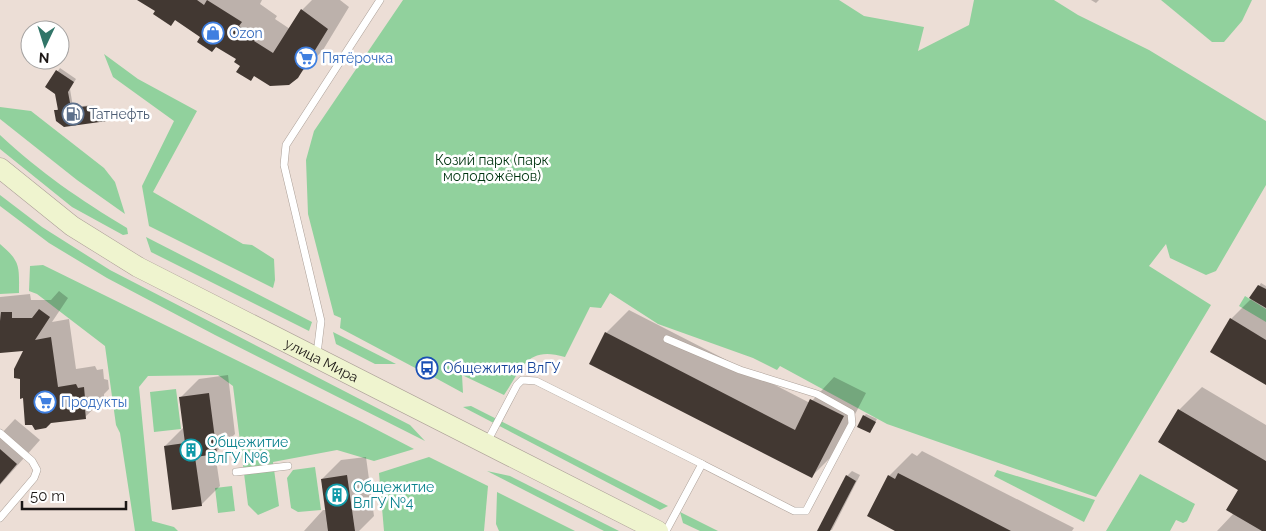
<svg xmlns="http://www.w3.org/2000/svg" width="1266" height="531" font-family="Raleway,sans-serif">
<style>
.green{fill:#91d19d}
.shadow{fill:#0003}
.building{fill:#423832}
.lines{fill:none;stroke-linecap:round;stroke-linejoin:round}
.service-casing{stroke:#aca098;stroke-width:8}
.secondary-casing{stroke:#aca098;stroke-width:21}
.service{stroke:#fff;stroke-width:7}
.secondary{stroke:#eff4cf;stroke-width:20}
.labels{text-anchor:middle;stroke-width:5;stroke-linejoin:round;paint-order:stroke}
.shop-label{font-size:14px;fill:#366cbe;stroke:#fff;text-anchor:start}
.service-label{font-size:14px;fill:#4e5e75;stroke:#fff;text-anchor:start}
.park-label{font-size:14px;fill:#003410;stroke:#fff}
.street-label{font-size:14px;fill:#1c1715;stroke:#fff}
.transit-label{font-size:14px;fill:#164399;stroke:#fff;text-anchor:start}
.culture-label{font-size:14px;fill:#0d838f;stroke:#fff;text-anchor:start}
</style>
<rect width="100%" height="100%" fill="#ecded6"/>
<!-- green -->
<g class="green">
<path d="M403,0h436l25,16 60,11 -6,24 51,-26 5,-25h80l24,15 71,35 117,71v64l-50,86 -10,4 -36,-17 -4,-14 -17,22 62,39 -115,192 -209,-73 -107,-58 -3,4 -24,-12 -95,-34 -48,-31 -9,15 -11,-1 -25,50c-38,-11 -42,10 -61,38l-42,-20 1,18 -33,-18 2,-8 -7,-3 -6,6 -79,-42 1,-10 -7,-3 -26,-101 -2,-54 8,-29z"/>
<polygon points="1161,0 1252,0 1242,21 1224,42 1212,42"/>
<polygon points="104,54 138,79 197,111 153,192 243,244 252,245 274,259 275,280 273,288 149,226 142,186 174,121 113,77"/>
<polygon points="0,107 31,111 104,168 115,182 125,214 77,180 0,119"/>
<path d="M0,135c41,38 79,64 127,93l1,6 -5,1 -51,-28 -72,-58z"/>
<polygon points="0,195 42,227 110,270 410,425 425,441 215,335 107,278 49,243 0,206"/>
<polygon points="146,237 312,322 309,331 151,252"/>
<path d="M0,244c21,18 19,22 19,49l-19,1z"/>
<polygon points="43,265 362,422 414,449 374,461 337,450 273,462 279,506 258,515 248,505 233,386 218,375 148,376 139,387 152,521 174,527 178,531 135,531 120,433 116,425 105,346 37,294 29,291 30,266"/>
<polygon points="1245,296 1266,309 1266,322 1239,306"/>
<polygon points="333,332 396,364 375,364 336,344"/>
<polygon points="176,389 181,429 154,432 150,392"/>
<polygon points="471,406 668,506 660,510 463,407"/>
<polygon points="429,457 488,486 484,531 384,531 379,473"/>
<polygon points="315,467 321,510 298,512 291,508 287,478 293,470"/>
<polygon points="997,470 1095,500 1084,522 994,476"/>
<polygon points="487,471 510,476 619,531 604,531"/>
<polygon points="1140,474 1195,504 1187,521 1183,523 1176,520 1170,531 1106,531"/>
<polygon points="232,486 235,511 218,513 215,488"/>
<polygon points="497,492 575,531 499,531 496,524"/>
<polygon points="680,512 718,531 700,531 683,523"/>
</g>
<!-- shadow -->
<g class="shadow">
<polygon points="140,0 262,0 260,4 277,16 275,19 290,29 302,10 312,0 340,0 349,7 323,50 293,81 242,66 238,59 176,19 171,24 157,11"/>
<polygon points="1091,0 1099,0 1096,3"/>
<polygon points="60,68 76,79 70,89 73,107 93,105 109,118 107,120 64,126 55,111 59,108 56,93 47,87"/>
<polygon points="1261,283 1266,286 1266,384 1231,319 1252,298"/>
<polygon points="59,291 68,298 52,322 69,319 76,369 95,366 97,370 103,369 104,379 108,380 109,389 104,394 104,399 85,417 51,422 25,349 0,352 0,297 30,294 31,300 51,300"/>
<polygon points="629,310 810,403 834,377 866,393 835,453 812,476 606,333"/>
<polygon points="228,375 235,434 215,453 220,486 201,505 165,446 184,427 180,398 199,379"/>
<polygon points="1202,387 1266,425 1266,531 1217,531 1234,513 1240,489 1179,410"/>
<polygon points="866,414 877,419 870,432 864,416"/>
<polygon points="15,419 40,440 0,485 0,435"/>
<polygon points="922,451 1074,528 1072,531 898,531 889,476 912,453 917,456"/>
<polygon points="366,457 374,516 359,531 304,531 323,510 326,510 322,479 341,460"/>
<polygon points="852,471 860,475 832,530 820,531 847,476"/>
</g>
<!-- building -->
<g class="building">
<polygon points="137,0 197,0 204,5 207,0 242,22 239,26 257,38 254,41 273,53 301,9 328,29 298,78 289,85 270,86 254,76 251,81 236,72 240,66 234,62 236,59 216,47 212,52 197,42 200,37 175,20 171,26 153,14 155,11"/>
<polygon points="56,70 74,82 68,92 71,108 90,106 107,121 64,127 56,121 54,110 58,110 55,94 45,87"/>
<polygon points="1258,285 1266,289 1266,308 1249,298"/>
<polygon points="39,309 50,317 35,340 51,337 58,387 76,384 78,388 84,387 85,398 89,399 91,409 85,409 86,419 51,423 46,428 35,430 32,425 25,425 23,398 20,399 20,379 14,378 14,369 23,351 0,353 0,321 1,312 12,312 12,318 32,318"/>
<polygon points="1230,318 1266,340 1266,385 1210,352"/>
<polygon points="605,332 795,430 810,399 844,416 812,478 589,364"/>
<polygon points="209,393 217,454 195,457 202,506 172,510 164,446 185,443 179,397"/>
<polygon points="1178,409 1266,461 1266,531 1262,531 1226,510 1238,490 1158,442"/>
<polygon points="863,415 876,422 870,433 857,427"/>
<polygon points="0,449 17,464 0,484"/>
<polygon points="898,473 955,502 1011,531 895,531 867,516 888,475 895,479"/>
<polygon points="347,475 355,531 328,531 321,479"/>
<polygon points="846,475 856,481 830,531 817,531"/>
</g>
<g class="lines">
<!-- service casing -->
<g class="service-casing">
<g id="service">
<polyline points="667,339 740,370 817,394 851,413 852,424 806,511 794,511 702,464"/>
<polyline points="317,354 321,321 284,165 286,145 380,0"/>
<polyline points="0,433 32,461 37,470 34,478 0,518"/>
<polyline points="487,442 517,385 522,380 536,381 702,464 666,531"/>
<polyline points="236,472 288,466"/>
</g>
</g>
<!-- secondary casing -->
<g class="secondary-casing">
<g id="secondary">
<path id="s1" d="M0,168l72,58 66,41 520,264"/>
</g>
</g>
<!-- service -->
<use href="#service" class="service"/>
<!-- secondary -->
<use href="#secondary" class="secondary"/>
</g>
<!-- icons -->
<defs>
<g id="shop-ring" transform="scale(1.125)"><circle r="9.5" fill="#fff" stroke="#3f7fe0" stroke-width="1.5"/><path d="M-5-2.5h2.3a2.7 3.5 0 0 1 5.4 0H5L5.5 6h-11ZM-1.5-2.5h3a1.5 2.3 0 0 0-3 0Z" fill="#3f7fe0"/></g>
<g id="supermarket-ring" transform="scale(1.125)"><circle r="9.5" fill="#fff" stroke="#3f7fe0" stroke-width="1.5"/><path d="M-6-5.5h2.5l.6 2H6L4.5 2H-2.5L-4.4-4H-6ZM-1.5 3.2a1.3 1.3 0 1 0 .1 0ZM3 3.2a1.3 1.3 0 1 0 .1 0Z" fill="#3f7fe0"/></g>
<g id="fuel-ring" transform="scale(1.125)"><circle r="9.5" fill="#fff" stroke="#5c6f8a" stroke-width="1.5"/><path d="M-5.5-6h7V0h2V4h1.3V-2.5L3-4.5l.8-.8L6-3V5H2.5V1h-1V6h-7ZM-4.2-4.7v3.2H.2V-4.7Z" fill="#5c6f8a"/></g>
<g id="bus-ring" transform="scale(1.125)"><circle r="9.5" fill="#fff" stroke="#1a4fb4" stroke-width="1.5"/><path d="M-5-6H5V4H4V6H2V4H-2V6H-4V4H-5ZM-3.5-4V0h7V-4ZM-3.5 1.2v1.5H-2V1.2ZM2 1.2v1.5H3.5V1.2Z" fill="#1a4fb4"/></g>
<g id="building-ring" transform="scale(1.125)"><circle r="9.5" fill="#fff" stroke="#0f9aa8" stroke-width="1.5"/><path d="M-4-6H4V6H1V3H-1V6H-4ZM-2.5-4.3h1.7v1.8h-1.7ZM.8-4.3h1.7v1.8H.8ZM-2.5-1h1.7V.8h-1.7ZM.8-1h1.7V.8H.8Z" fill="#0f9aa8"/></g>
</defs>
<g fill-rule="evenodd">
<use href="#shop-ring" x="213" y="33"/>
<use href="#supermarket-ring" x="306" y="58"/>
<use href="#fuel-ring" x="73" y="114"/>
<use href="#bus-ring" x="427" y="368"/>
<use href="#supermarket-ring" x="45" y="402"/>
<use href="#building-ring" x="191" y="450"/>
<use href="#building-ring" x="337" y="495"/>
</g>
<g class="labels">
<!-- shop labels -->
<g class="shop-label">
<text x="229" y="38">Ozon</text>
<text x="322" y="63">Пятёрочка</text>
<text x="61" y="407">Продукты</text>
</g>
<!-- service labels -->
<g class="service-label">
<text x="89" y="119">Татнефть</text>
</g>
<!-- park labels -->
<g class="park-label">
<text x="492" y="165">Козий парк (парк<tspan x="492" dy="16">молодожёнов)</tspan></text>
</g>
<!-- street labels -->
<g class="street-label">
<text dy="5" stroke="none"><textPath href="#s1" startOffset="376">улица Мира</textPath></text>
</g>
<!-- transit labels -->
<g class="transit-label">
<text x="443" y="373">Общежития ВлГУ</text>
</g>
<!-- culture labels -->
<g class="culture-label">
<text x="207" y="447">Общежитие<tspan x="207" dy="16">ВлГУ №6</tspan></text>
<text x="353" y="492">Общежитие<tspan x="353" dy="16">ВлГУ №4</tspan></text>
</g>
</g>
<!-- north arrow -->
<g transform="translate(45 45) rotate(184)"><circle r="24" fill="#ffffff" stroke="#a4a2a1"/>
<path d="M0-4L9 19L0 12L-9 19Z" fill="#317568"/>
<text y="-8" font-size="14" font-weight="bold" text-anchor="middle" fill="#1c1715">N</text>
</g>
<!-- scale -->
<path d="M22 501v8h104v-8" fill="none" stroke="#1c1715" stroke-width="2.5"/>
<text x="30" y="501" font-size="15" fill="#1c1715" stroke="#ffffff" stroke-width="4" paint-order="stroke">50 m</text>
</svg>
